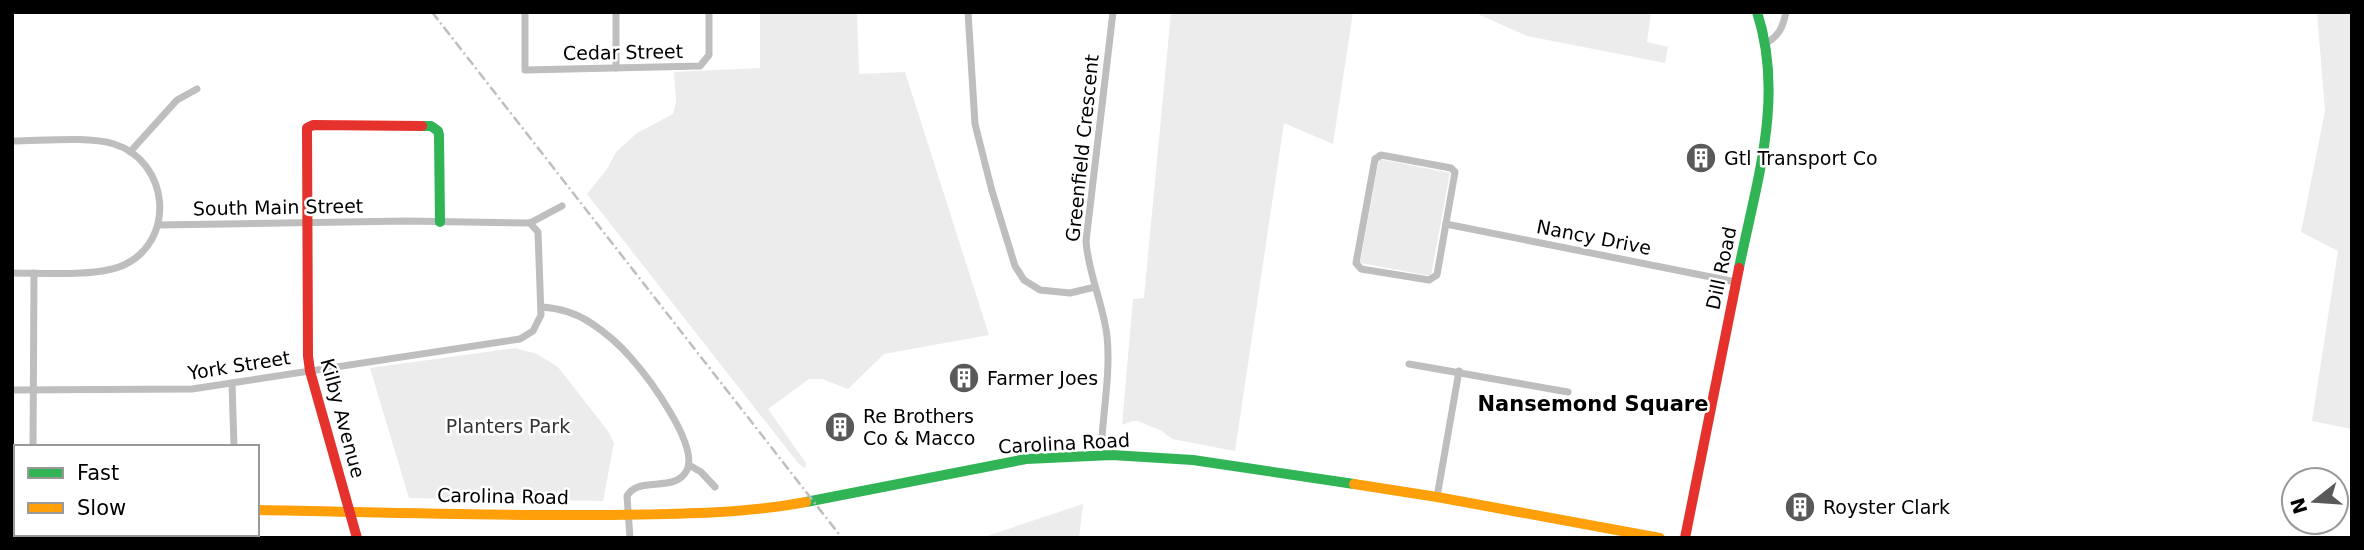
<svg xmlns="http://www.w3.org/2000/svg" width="2364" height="550" font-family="'DejaVu Sans',sans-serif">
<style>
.green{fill:#ececec}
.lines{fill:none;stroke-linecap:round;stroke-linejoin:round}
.street{stroke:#bebebe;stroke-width:7}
.fast{stroke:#30b455;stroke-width:10}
.slow{stroke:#ff9f0a;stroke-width:10}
.jam{stroke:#e5322d;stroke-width:10}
.rail{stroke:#bebebe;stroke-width:2.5;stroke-dasharray:10 3.5 2 3.5;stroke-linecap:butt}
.labels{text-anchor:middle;stroke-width:5;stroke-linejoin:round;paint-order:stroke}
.street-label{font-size:19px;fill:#000;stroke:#fff}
.poi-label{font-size:19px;fill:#000;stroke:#fff;text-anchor:start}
.park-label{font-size:19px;fill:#333;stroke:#fff}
.neighbourhood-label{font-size:21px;font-weight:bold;fill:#000;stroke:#fff}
</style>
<rect width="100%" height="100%" fill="#fff"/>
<!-- green -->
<g class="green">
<polygon points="760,12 857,12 859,74 905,72 989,335 884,354 848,389 822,379 809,379 768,409 806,463 805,468 798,463 587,194 607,169 616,152 637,133 673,114 676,102 674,72 760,68"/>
<polygon points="1171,12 1353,12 1333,144 1284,123 1235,451 1172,439 1162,431 1138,421 1133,421 1122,425 1133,299 1144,298"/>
<polygon points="1473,12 1651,12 1647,42 1668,47 1665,63 1527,36"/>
<polygon points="2317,12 2352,12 2352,429 2312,421 2338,251 2301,232 2325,111"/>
<polygon points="1379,159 1450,173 1431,276 1360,263"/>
<polygon points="515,348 537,354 558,367 608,431 614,443 603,501 409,498 370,368"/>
<polygon points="1083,504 1079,538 981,538"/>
</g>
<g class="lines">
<!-- street -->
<g class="street">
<polyline points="525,12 525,70 700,66 709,55 709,12"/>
<polyline points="616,12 616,68"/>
<polyline points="968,12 975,124 992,191 1015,266 1024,280 1040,290 1070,293 1095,287"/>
<path d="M1766,43c13,-7 17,-16 20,-31"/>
<path d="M12,141c29,0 76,-5 102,3 55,17 63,96 10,121 -26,12 -82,8 -112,8"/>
<polyline points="130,152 177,100 197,89"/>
<polygon points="1381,155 1451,168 1455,172 1437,275 1429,280 1361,269 1356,263 1375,159"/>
<polyline points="1446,224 1736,282"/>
<polyline points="158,225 406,221 530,223 562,206"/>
<path d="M541,307c18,1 35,6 50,16 15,10 29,22 40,35 17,19 68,87 56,112 -12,24 -48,5 -60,26l3,42"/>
<polyline points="1409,364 1568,392"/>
<polyline points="232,383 234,447"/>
<polyline points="12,390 192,389 520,339 533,331 541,315 538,232 530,223"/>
<polyline points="33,447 34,273"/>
<path d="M1101,455c1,-39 10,-80 6,-119 -4,-33 -19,-63 -21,-95l27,-229"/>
<polyline points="689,465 701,472 715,487"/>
<polyline points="1437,497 1459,371"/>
<polyline points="239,534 240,538"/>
<polyline points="32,538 32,534"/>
</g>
<!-- fast -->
<g class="fast">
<polyline points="422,126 431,126 438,131 439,135 440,222"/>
<path d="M1739,268c17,-85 46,-170 18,-256"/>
<polyline points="806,502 1026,459 1112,455 1193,460 1354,484"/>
<polyline points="12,510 16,510"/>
</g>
<!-- slow -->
<g class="slow">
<polyline points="1354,484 1437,497 1660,538"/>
<path d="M257,510c114,2 228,6 342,5 69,-1 139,0 207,-13"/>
</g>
<!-- jam -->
<g class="jam">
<polyline points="357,538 310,371 308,356 307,128 313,125 422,126"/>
<polyline points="1685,538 1739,268"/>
</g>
<!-- rail -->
<polyline class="rail" points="432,12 842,538"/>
</g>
<!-- icons -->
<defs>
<g id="building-disc" transform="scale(1.575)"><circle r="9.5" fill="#595959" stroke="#fff"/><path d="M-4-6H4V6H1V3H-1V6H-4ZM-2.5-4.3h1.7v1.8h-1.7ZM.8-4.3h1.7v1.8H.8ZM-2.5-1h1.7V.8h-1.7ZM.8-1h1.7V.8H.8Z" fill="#fff"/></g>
</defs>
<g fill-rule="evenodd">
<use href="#building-disc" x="1701" y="158"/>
<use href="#building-disc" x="964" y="378"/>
<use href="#building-disc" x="840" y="427"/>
<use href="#building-disc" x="1800" y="507"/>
</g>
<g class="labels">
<!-- street labels -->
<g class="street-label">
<text transform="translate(623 52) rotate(-1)" y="7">Cedar Street</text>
<text transform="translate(1082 148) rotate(-84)" y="7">Greenfield Crescent</text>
<text transform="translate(278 207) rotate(-1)" y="7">South Main Street</text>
<text transform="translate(1594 237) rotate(11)" y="7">Nancy Drive</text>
<text transform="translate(1721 268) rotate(-78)" y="7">Dill Road</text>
<text transform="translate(239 365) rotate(-9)" y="7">York Street</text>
<text transform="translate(343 418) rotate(75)" y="7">Kilby Avenue</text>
<text transform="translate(1064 443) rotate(-3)" y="7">Carolina Road</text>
<text transform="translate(503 496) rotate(1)" y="7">Carolina Road</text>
</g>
<!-- poi labels -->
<g class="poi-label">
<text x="1724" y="165">Gtl Transport Co</text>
<text x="987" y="385">Farmer Joes</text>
<text x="863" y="423">Re Brothers<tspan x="863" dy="22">Co &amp; Macco</tspan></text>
<text x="1823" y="514">Royster Clark</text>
</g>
<!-- park labels -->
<g class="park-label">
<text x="508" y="433">Planters Park</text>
</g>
<!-- neighbourhood labels -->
<g class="neighbourhood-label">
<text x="1593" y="411">Nansemond Square</text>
</g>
</g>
<!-- border -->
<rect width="2364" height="550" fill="none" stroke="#000000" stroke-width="28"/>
<!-- legend -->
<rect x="14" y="445" width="245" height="91" fill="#ffffff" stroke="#999999" stroke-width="2"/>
<rect x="28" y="468" width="35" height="10" fill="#30b455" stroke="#999999" stroke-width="2"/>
<text x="77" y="480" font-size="21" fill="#000000">Fast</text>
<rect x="28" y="503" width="35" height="10" fill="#ff9f0a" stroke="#999999" stroke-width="2"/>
<text x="77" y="515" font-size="21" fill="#000000">Slow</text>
<!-- north arrow -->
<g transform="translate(2315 501) rotate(253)"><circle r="33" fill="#ffffff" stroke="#999999" stroke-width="2"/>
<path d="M0-5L12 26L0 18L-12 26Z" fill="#595959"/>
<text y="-10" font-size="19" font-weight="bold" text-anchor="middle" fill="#000000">N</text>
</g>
</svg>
